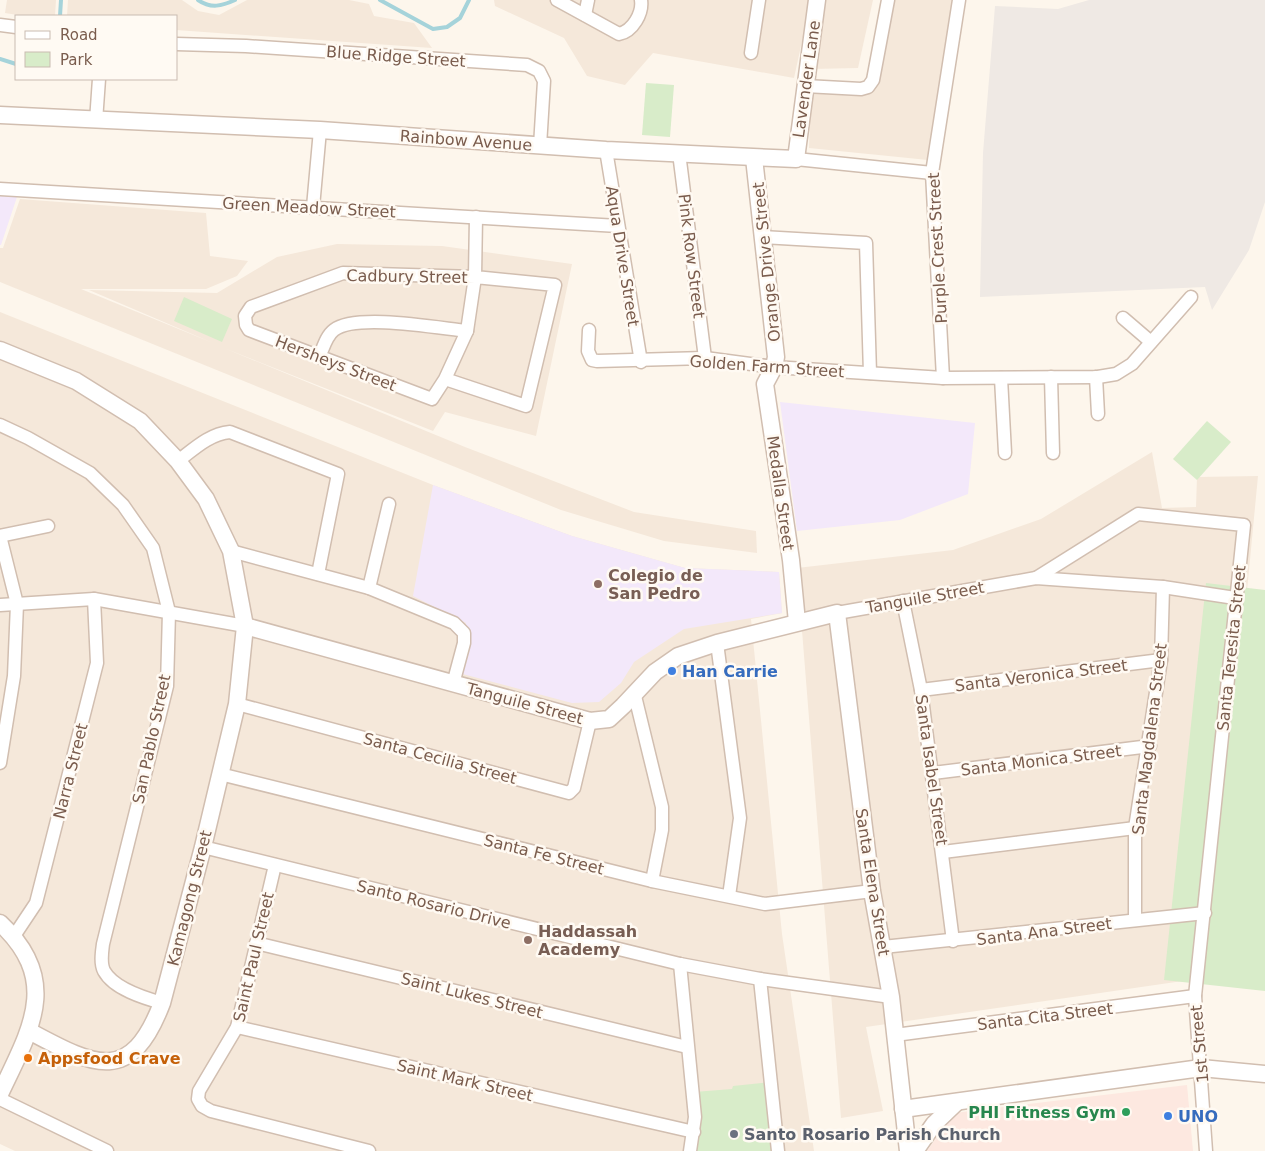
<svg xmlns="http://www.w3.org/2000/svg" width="1265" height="1151" font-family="'DejaVu Sans',sans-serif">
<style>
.residential{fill:#f5e8da}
.commercial{fill:#fde8e0}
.industrial{fill:#efe9e4}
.education{fill:#f3e8fa}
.green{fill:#d8ecc9}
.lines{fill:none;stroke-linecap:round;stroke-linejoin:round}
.stream{stroke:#a5d3da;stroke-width:4}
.minor-casing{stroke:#d1beb0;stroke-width:15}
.tertiary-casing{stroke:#d1beb0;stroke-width:19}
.minor{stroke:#fff;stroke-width:12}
.tertiary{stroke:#fff;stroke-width:16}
.education-dot{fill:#8d6e63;stroke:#fffaf3;stroke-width:2}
.shop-dot{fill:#3f7fe0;stroke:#fffaf3;stroke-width:2}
.food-dot{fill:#e8710a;stroke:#fffaf3;stroke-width:2}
.leisure-dot{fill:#2e9e5b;stroke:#fffaf3;stroke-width:2}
.worship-dot{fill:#6b7280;stroke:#fffaf3;stroke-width:2}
.labels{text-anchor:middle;stroke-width:5;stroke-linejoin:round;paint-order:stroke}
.street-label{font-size:16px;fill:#7a5c4d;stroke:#fffaf3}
.education-label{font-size:16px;font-weight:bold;fill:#785e54;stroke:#fffaf3;text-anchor:start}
.shop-label{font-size:16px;font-weight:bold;fill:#366cbe;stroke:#fffaf3;text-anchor:start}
.food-label{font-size:16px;font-weight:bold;fill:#c56008;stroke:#fffaf3;text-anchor:start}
.leisure-label{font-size:16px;font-weight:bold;fill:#27864d;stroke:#fffaf3;text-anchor:end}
.worship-label{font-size:16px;font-weight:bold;fill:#5b616d;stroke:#fffaf3;text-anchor:start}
</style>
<rect width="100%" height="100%" fill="#fdf6ec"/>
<!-- residential -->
<g class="residential">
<polygon points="7,0 56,0 55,16 24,16 5,13"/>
<polygon points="68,0 182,0 198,11 219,15 247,0 349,0 369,4 374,16 414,23 432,48 176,30 176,16 67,16"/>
<polygon points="494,0 811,0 794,78 653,53 625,85 587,76 564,38 495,6"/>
<polygon points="822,0 873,0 858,68 812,69"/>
<polygon points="889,0 952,0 928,160 809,148 811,88 869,88"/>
<polygon points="20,199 206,213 210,256 248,261 237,276 206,289 81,289 213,343 89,290 217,293 277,257 337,244 442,246 572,264 536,436 445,412 433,431 224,348 465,447 634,512 756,531 757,553 664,541 561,510 0,282 0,248 3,248"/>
<polygon points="0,312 433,485 572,536 685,568 779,572 782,613 751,619 782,934 814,1151 15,1151 0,1144"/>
<polygon points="1152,452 1162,508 1196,507 1197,477 1258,476 1210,977 866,1027 883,1111 841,1118 797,568 953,550 1041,519"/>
</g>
<!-- commercial -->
<polygon class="commercial" points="1187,1085 1193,1151 927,1151 954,1113"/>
<!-- industrial -->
<polygon class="industrial" points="1089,0 1265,0 1265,202 1249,250 1212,310 1205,287 980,297 983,153 995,6 1058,9"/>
<!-- education -->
<g class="education">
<polygon points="0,195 17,197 1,245 0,245"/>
<polygon points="780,402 975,423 968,494 900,520 797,531"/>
<polygon points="433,485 572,536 685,568 779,572 782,613 684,629 634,662 621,683 599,702 572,703 455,672 466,623 413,596"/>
</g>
<!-- green -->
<g class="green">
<polygon points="646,83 674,85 670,137 642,135"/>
<polygon points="184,297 232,319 222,342 174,321"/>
<polygon points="1207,421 1231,442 1197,480 1173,459"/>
<polygon points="1206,583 1265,590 1265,991 1164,980"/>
<polygon points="770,1082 778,1151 692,1151 694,1092 732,1089 733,1086"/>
</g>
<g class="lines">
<!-- stream -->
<g class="stream">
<path d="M198,0c13,9 24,6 37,0"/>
<polyline points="380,0 433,29 447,27 460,18 469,0"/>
<polyline points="60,16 61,0"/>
<polyline points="0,59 16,64"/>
</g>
<!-- minor casing -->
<g class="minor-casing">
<g id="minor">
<path d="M557,0l62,34c14,-3 24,-21 22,-34"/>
<polyline points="585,15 588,0"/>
<polyline points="0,25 16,27"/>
<polyline points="176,44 246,46 527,65 539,71 544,81 540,146"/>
<polyline points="751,53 759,0"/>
<polyline points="805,86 861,89 868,87 873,80 888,0"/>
<polyline points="96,121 99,79"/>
<polyline points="606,150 641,362"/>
<polyline points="679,153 705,358"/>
<polyline points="796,159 932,173"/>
<polyline points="0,189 618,226"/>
<polyline points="313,207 320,130"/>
<polyline points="762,237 866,243 870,373"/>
<polyline points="1123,318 1151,342"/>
<polyline points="589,330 588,351 592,360 597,361 705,358 774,367 943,378 1098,377 1116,374 1132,364 1191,297"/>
<path d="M319,357c4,-8 7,-21 15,-27 22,-17 104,-2 133,1"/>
<polyline points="1051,377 1053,453"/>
<polyline points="1096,377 1098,414"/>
<polyline points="943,378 932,173 959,0"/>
<polyline points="1001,378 1005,453"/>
<polyline points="445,379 526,406 555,285 475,277 343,273 251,307 245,316 246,325 249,330 432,399 445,379 467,331 475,277 476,217"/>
<path d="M0,425l28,13 62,35 33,32 30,43 16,64 -2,74 -64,258c-1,8 -3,19 1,27 10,18 40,27 58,32"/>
<path d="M178,461c16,-12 31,-27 52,-29l108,42 -20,100"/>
<polyline points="0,536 17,604 14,676 0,763"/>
<polyline points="0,536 48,526"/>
<polyline points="231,551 369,588 454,623 464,633 464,643 453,684"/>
<polyline points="1036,578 1138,514 1244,525 1195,996 1206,1151"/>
<polyline points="369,588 389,504"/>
<polyline points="903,601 921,690 953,941"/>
<polyline points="0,605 94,599 245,626"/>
<polyline points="837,613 1036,578 1163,587 1235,598"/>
<polyline points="717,643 740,818 729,896"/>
<polyline points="921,690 1161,660"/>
<polyline points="634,692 662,807 662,830 652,881"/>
<polyline points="237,704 569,793 574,788 590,721"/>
<polyline points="933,773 1150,746"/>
<polyline points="220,774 652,881 765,904 872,891"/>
<polyline points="203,847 680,964 760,979 891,997"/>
<polyline points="943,852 1135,828"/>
<polyline points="275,865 237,1027 199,1091 198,1099 202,1106 211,1111 369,1151"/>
<polyline points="1135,920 1135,828 1161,660 1163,587"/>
<polyline points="14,936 36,903 97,663 94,599"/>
<polyline points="256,943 687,1047"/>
<polyline points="883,947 1205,913"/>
<polyline points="680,964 695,1117 690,1151"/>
<polyline points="760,979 778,1151"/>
<polyline points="237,1027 694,1132"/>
<polyline points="895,1035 1195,996"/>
<polyline points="0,1099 107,1151"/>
</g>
</g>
<!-- tertiary casing -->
<g class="tertiary-casing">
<g id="tertiary">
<polyline points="0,115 320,130 606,150 796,159 817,0"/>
<polyline points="754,158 776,357 774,367 765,384 791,560 797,622"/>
<path d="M0,350l76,31 64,40 38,40 28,38 25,52 14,75 -8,78 -34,143 -41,156c-32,84 -69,62 -133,28"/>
<polyline points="245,626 590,721 609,719 623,706 655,672 678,656 717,643 837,613 872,891 891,997 908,1151"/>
<path d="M0,923c62,58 30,107 0,171"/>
<polyline points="903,1109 1201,1068 1265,1074"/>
<polyline points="915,1151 934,1124 957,1102"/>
</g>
</g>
<!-- minor -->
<use href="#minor" class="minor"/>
<!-- tertiary -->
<use href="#tertiary" class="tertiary"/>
</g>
<!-- markers -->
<g class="education-dot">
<circle cx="598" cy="584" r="5"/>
<circle cx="528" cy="940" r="5"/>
</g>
<g class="shop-dot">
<circle cx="672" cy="671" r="5"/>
<circle cx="1168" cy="1116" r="5"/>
</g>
<circle class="food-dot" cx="28" cy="1058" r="5"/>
<circle class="leisure-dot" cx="1126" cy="1112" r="5"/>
<circle class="worship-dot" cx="734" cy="1134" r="5"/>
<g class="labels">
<!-- street labels -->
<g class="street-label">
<text transform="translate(396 56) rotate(4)" y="6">Blue Ridge Street</text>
<text transform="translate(806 79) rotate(-82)" y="6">Lavender Lane</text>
<text transform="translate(466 140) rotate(4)" y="6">Rainbow Avenue</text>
<text transform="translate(309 207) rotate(3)" y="6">Green Meadow Street</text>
<text transform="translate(937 248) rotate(-93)" y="6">Purple Crest Street</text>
<text transform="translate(623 256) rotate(81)" y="6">Aqua Drive Street</text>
<text transform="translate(692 256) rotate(83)" y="6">Pink Row Street</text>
<text transform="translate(766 262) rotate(-96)" y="6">Orange Drive Street</text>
<text transform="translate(407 276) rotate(1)" y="6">Cadbury Street</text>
<text transform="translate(336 363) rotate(21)" y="6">Hersheys Street</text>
<text transform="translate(767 366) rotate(4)" y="6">Golden Farm Street</text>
<text transform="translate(781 493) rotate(82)" y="6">Medalla Street</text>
<text transform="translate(925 597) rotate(-10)" y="6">Tanguile Street</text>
<text transform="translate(1231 648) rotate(-84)" y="6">Santa Teresita Street</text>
<text transform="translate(1041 675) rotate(-7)" y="6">Santa Veronica Street</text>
<text transform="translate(525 703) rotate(15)" y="6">Tanguile Street</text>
<text transform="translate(151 739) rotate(-78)" y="6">San Pablo Street</text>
<text transform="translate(1149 739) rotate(-83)" y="6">Santa Magdalena Street</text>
<text transform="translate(440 758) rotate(15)" y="6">Santa Cecilia Street</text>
<text transform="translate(1041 760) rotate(-7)" y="6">Santa Monica Street</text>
<text transform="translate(932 770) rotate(82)" y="6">Santa Isabel Street</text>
<text transform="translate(70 771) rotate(-76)" y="6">Narra Street</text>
<text transform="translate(544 854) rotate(14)" y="6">Santa Fe Street</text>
<text transform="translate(873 882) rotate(81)" y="6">Santa Elena Street</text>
<text transform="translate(189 898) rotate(-76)" y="6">Kamagong Street</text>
<text transform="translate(434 904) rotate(14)" y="6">Santo Rosario Drive</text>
<text transform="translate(1044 931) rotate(-7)" y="6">Santa Ana Street</text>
<text transform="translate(253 957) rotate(-77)" y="6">Saint Paul Street</text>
<text transform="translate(472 995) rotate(14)" y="6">Saint Lukes Street</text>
<text transform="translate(1045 1016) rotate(-7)" y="6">Santa Cita Street</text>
<text transform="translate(1199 1044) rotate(-95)" y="6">1st Street</text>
<text transform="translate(465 1080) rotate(13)" y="6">Saint Mark Street</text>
</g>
<!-- education labels -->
<g class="education-label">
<text x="608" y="581">Colegio de<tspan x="608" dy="18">San Pedro</tspan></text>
<text x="538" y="937">Haddassah<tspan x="538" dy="18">Academy</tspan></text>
</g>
<!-- shop labels -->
<g class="shop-label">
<text x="682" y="677">Han Carrie</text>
<text x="1178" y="1122">UNO</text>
</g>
<!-- food labels -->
<g class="food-label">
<text x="38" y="1064">Appsfood Crave</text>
</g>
<!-- leisure labels -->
<g class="leisure-label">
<text x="1116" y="1118">PHI Fitness Gym</text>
</g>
<!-- worship labels -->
<g class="worship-label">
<text x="744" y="1140">Santo Rosario Parish Church</text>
</g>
</g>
<!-- legend -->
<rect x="15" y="15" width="162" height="65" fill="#fffaf3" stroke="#cabbb1"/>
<rect x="25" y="31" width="25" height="8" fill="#ffffff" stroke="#cabbb1"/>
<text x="60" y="40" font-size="15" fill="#7a5c4d">Road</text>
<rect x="25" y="52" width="25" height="15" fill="#d8ecc9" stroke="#cabbb1"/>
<text x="60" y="65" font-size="15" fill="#7a5c4d">Park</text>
</svg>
